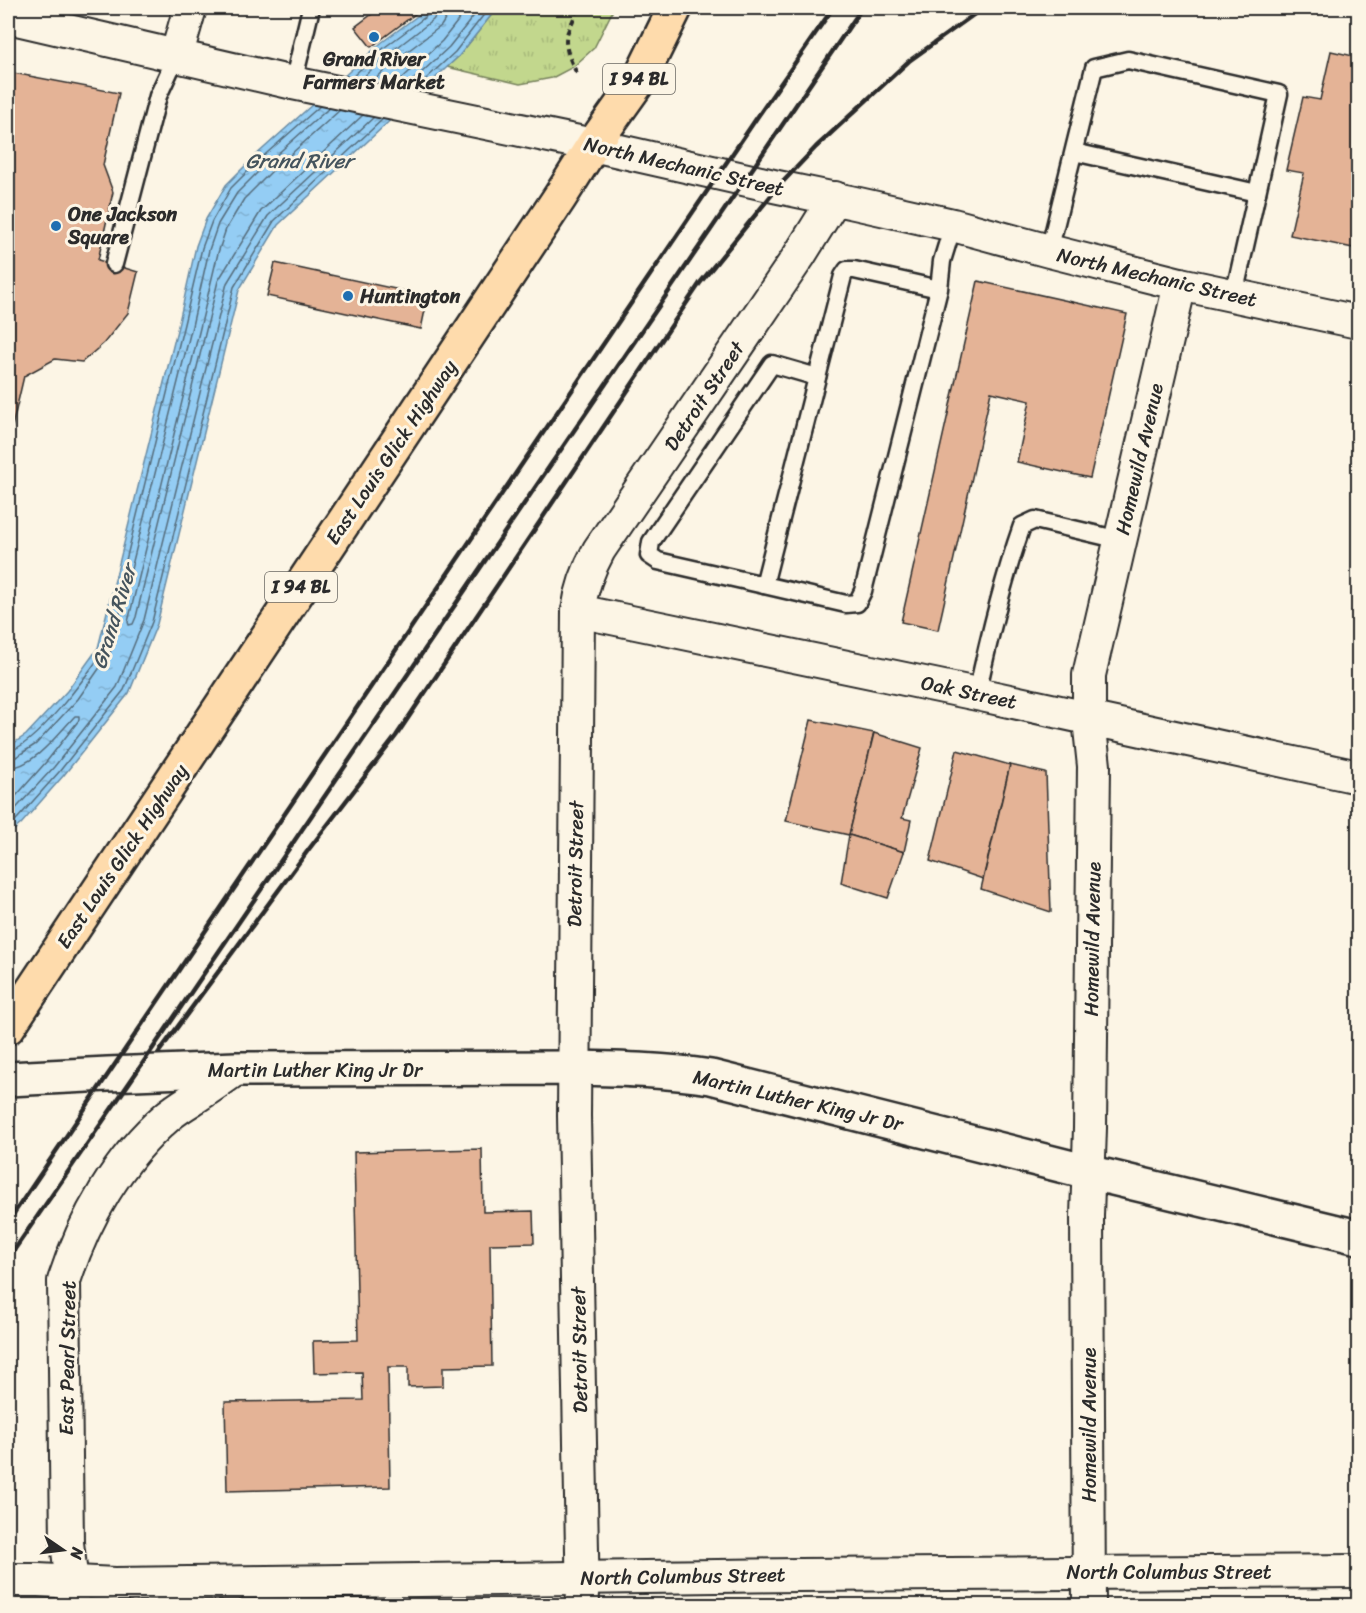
<svg xmlns="http://www.w3.org/2000/svg" width="1366" height="1613" font-family="Sriracha,sans-serif">
<style>
.park{fill:url(#park-tufts);stroke:#76815c;stroke-width:1.5}
.water{fill:url(#water-ripples);stroke:#6a8ca4;stroke-width:1.5}
.lines{fill:none;stroke-linecap:round;stroke-linejoin:round}
.shore{stroke:#556c7b;stroke-width:1.5}
.building{fill:#e4b396;stroke:#2b2b2b;stroke-width:1.5}
.service-casing{stroke:#2b2b2b;stroke-width:21}
.minor-casing{stroke:#2b2b2b;stroke-width:36}
.tertiary-casing{stroke:#2b2b2b;stroke-width:38}
.primary-casing{stroke:#2b2b2b;stroke-width:38}
.path{stroke:#2b2b2b;stroke-width:4;stroke-dasharray:6 4.5;stroke-linecap:butt}
.service{stroke:#fcf5e5;stroke-width:16}
.minor{stroke:#fcf5e5;stroke-width:32}
.tertiary{stroke:#fcf5e5;stroke-width:33}
.primary{stroke:#fedbac;stroke-width:33}
.rail{stroke:#2b2b2b;stroke-width:4.5}
.poi-dot{fill:#1f6fb2;stroke:#fcf5e5;stroke-width:2}
.labels{text-anchor:middle;stroke-width:6;stroke-linejoin:round;paint-order:stroke}
.shield{fill:#fcf5e5;stroke:#6a6863;stroke-width:1.5}
.shield-label{font-size:18px;font-weight:bold;fill:#2b2b2b}
.poi-label{font-size:20px;font-weight:bold;fill:#2b2b2b;stroke:#fcf5e5;text-anchor:start}
.street-label{font-size:20px;fill:#2b2b2b;stroke:#fcf5e5}
.water-label{font-size:21px;font-style:italic;fill:#45545d;stroke:#fcf5e5}
</style>
<defs>
<pattern id="park-tufts" width="24" height="20" patternUnits="userSpaceOnUse" patternTransform="scale(1.5)"><rect width="24" height="20" fill="#c2d78d"/><path d="M3 7l-1-3M5 7V3M7 7l1-3M15 17l-1-3M17 17v-4M19 17l1-3" fill="none" stroke="#a7b97a"/></pattern>
<pattern id="water-ripples" width="26" height="14" patternUnits="userSpaceOnUse" patternTransform="scale(1.5)"><rect width="26" height="14" fill="#94cdf4"/><path d="M2 4q2-2 4 0t4 0M15 11q2-2 4 0t4 0" fill="none" stroke="#80b0d1"/></pattern>
</defs>
<rect width="100%" height="100%" fill="#fcf5e5"/>
<filter id="ink" filterUnits="userSpaceOnUse"><feTurbulence type="fractalNoise" baseFrequency=".0167" numOctaves="2"/><feDisplacementMap in="SourceGraphic" scale="12" xChannelSelector="R" yChannelSelector="G"/><feConvolveMatrix kernelMatrix="1 2 1 2 8 2 1 2 1" color-interpolation-filters="sRGB"/></filter>
<g filter="url(#ink)">
<!-- park -->
<polygon class="park" points="497,8 614,8 594,48 573,67 552,78 520,84 447,67 459,56"/>
<!-- water -->
<polygon class="water" points="428,8 497,8 459,56 278,225 239,290 157,624 129,693 64,775 21,824 8,835 8,747 26,735 67,691 98,648 179,322 196,246 206,219 226,185 255,156 381,43"/>
<g class="lines">
<!-- shore -->
<g class="shore">
<polyline points="352,77 385,47 428,15 431,8"/>
<polyline points="361,79 390,53 433,20 437,14 438,8"/>
<polyline points="372,82 396,60 441,26 446,18 447,8"/>
<polyline points="394,86 442,41 468,8"/>
<polyline points="405,88 449,47 480,8"/>
<polyline points="414,90 455,52 489,8"/>
<polyline points="340,110 271,172 244,199 226,229 218,253 200,328 128,622 129,625 133,624 136,617 218,281 261,211 363,115"/>
<path d="M8,751c26,-3 80,-77 96,-101l80,-326 18,-76 10,-27 19,-33 28,-28 61,-54"/>
<polyline points="8,759 16,757 36,744 78,699 110,653 192,326 209,250 218,224 237,193 265,165 329,108"/>
<path d="M8,768c26,-1 50,-34 67,-52h4v4l-32,41 -39,44"/>
<polyline points="8,817 54,767 117,687 144,620 227,283 268,216 374,117"/>
<polyline points="8,827 17,819 59,772 124,690 152,622 234,287 274,221 383,119"/>
</g>
</g>
<!-- building -->
<g class="building">
<polygon points="380,8 423,8 371,47 355,27"/>
<polygon points="1331,51 1358,57 1358,249 1290,235 1304,173 1286,170 1303,97 1320,100"/>
<polygon points="8,72 119,93 103,165 113,192 98,260 138,272 128,313 104,343 82,362 55,359 24,376 8,444"/>
<polygon points="275,263 428,296 421,329 267,296"/>
<polygon points="978,281 1127,314 1090,478 1017,462 1030,401 991,392 938,630 901,622"/>
<polygon points="811,720 874,733 849,835 786,821"/>
<polygon points="874,733 922,748 902,818 911,820 904,852 849,835"/>
<polygon points="957,750 1010,765 983,879 930,861"/>
<polygon points="1010,765 1046,773 1051,912 981,889"/>
<polygon points="849,835 904,852 888,898 841,883"/>
<polygon points="482,1149 483,1212 533,1211 534,1243 490,1244 492,1366 443,1367 443,1386 408,1387 408,1367 388,1367 390,1487 227,1491 225,1402 363,1400 362,1372 314,1373 313,1341 358,1340 354,1152"/>
</g>
<g class="lines">
<!-- service casing -->
<g class="service-casing">
<g id="service">
<polyline points="293,83 311,8"/>
<polyline points="1049,251 1094,68 1128,60 1279,94 1257,193 1074,152"/>
<polyline points="114,264 158,96 176,57"/>
<polyline points="939,289 854,270 847,270 843,276 764,585 846,604 857,603 863,591 939,289 942,261 953,225"/>
<polyline points="1234,295 1257,193"/>
<polyline points="764,585 658,561 649,555 651,542 772,364 817,377"/>
<path d="M977,694c12,-57 26,-114 45,-168l13,-6 85,20"/>
</g>
</g>
<!-- minor casing -->
<g class="minor-casing">
<g id="minor">
<polyline points="8,17 293,83 593,145 778,187 850,202 953,225 1049,251 1180,284 1358,322"/>
<polyline points="176,57 190,8"/>
<polyline points="578,611 977,694 1358,777"/>
<polyline points="8,1580 38,1580 115,1584 799,1575 1358,1571"/>
<path d="M73,1606l-1,-23 -5,-40 -3,-262c20,-62 54,-122 104,-165 7,-6 15,-11 23,-16 15,-10 30,-20 45,-31"/>
<path d="M583,1606l-9,-490 4,-505c3,-23 10,-41 21,-61l200,-294 36,-58"/>
<polyline points="1089,1606 1087,1216 1090,1128 1094,766 1089,719 1089,675 1180,284"/>
</g>
</g>
<!-- tertiary casing -->
<g class="tertiary-casing">
<path id="tertiary" d="M8,1079l100,-5 128,-5 338,-1c46,1 92,2 137,9l377,95 270,65"/>
</g>
<!-- primary casing -->
<g class="primary-casing">
<polyline id="primary" points="8,1027 560,197 593,145 640,79 675,8"/>
</g>
<!-- path -->
<path class="path" d="M576,8c0,10 -6,17 -9,26 -4,12 5,31 11,41"/>
<!-- service -->
<use href="#service" class="service"/>
<!-- minor -->
<use href="#minor" class="minor"/>
<!-- tertiary -->
<use href="#tertiary" class="tertiary"/>
<!-- primary -->
<use href="#primary" class="primary"/>
<!-- rail -->
<g class="rail">
<polyline points="159,1052 309,849 396,736 700,283 778,187 816,147 909,61 983,8"/>
<polyline points="8,1222 756,119 833,8"/>
<polyline points="8,1259 136,1073 862,8"/>
</g>
</g>
</g>
<!-- markers -->
<g class="poi-dot">
<circle cx="374" cy="37" r="6"/>
<circle cx="56" cy="226" r="6"/>
<circle cx="348" cy="296" r="6"/>
</g>
<g class="labels">
<!-- shield labels -->
<g class="shield">
<rect x="603" y="64" width="72" height="30" rx="4.5"/>
<rect x="265" y="572" width="72" height="30" rx="4.5"/>
</g>
<g class="shield-label">
<text x="639" y="85">I 94 BL</text>
<text x="301" y="593">I 94 BL</text>
</g>
<!-- poi labels -->
<g class="poi-label">
<text x="374" y="66" text-anchor="middle">Grand River<tspan x="374" dy="23">Farmers Market</tspan></text>
<text x="68" y="221">One Jackson<tspan x="68" dy="23">Square</tspan></text>
<text x="360" y="303">Huntington</text>
</g>
<!-- street labels -->
<g class="street-label">
<text transform="translate(684 166) rotate(13)" y="7">North Mechanic Street</text>
<text transform="translate(1157 277) rotate(13)" y="7">North Mechanic Street</text>
<text transform="translate(704 396) rotate(-56)" y="7">Detroit Street</text>
<text transform="translate(391 452) rotate(-56)" y="7">East Louis Glick Highway</text>
<text transform="translate(1139 459) rotate(-77)" y="7">Homewild Avenue</text>
<text transform="translate(969 692) rotate(12)" y="7">Oak Street</text>
<text transform="translate(122 856) rotate(-56)" y="7">East Louis Glick Highway</text>
<text transform="translate(575 864) rotate(-89)" y="7">Detroit Street</text>
<text transform="translate(1092 939) rotate(-89)" y="7">Homewild Avenue</text>
<text x="315" y="1077">Martin Luther King Jr Dr</text>
<text transform="translate(798 1100) rotate(13)" y="7">Martin Luther King Jr Dr</text>
<text transform="translate(579 1350) rotate(-91)" y="7">Detroit Street</text>
<text transform="translate(67 1358) rotate(-89)" y="7">East Pearl Street</text>
<text transform="translate(1089 1425) rotate(-90)" y="7">Homewild Avenue</text>
<text x="1169" y="1579">North Columbus Street</text>
<text transform="translate(683 1576) rotate(-1)" y="7">North Columbus Street</text>
</g>
<!-- water labels -->
<g class="water-label">
<text x="299" y="168">Grand River</text>
<text transform="translate(114 617) rotate(-73)" y="7">Grand River</text>
</g>
</g>
<!-- margin -->
<rect width="1366" height="1613" fill="none" stroke="#fcf5e5" stroke-width="30"/>
<rect x="15" y="15" width="1336" height="1583" fill="none" stroke="#2b2b2b" stroke-width="2" filter="url(#ink)"/>
<!-- north arrow -->
<g transform="translate(63 1550) rotate(104)" stroke="#fcf5e5" stroke-width="4.5" paint-order="stroke">
<path d="M0-4.5L10 22L0 15L-10 22Z" fill="#2b2b2b"/>
<text y="-9" font-size="16" font-weight="bold" text-anchor="middle" fill="#2b2b2b">N</text>
</g>
</svg>
